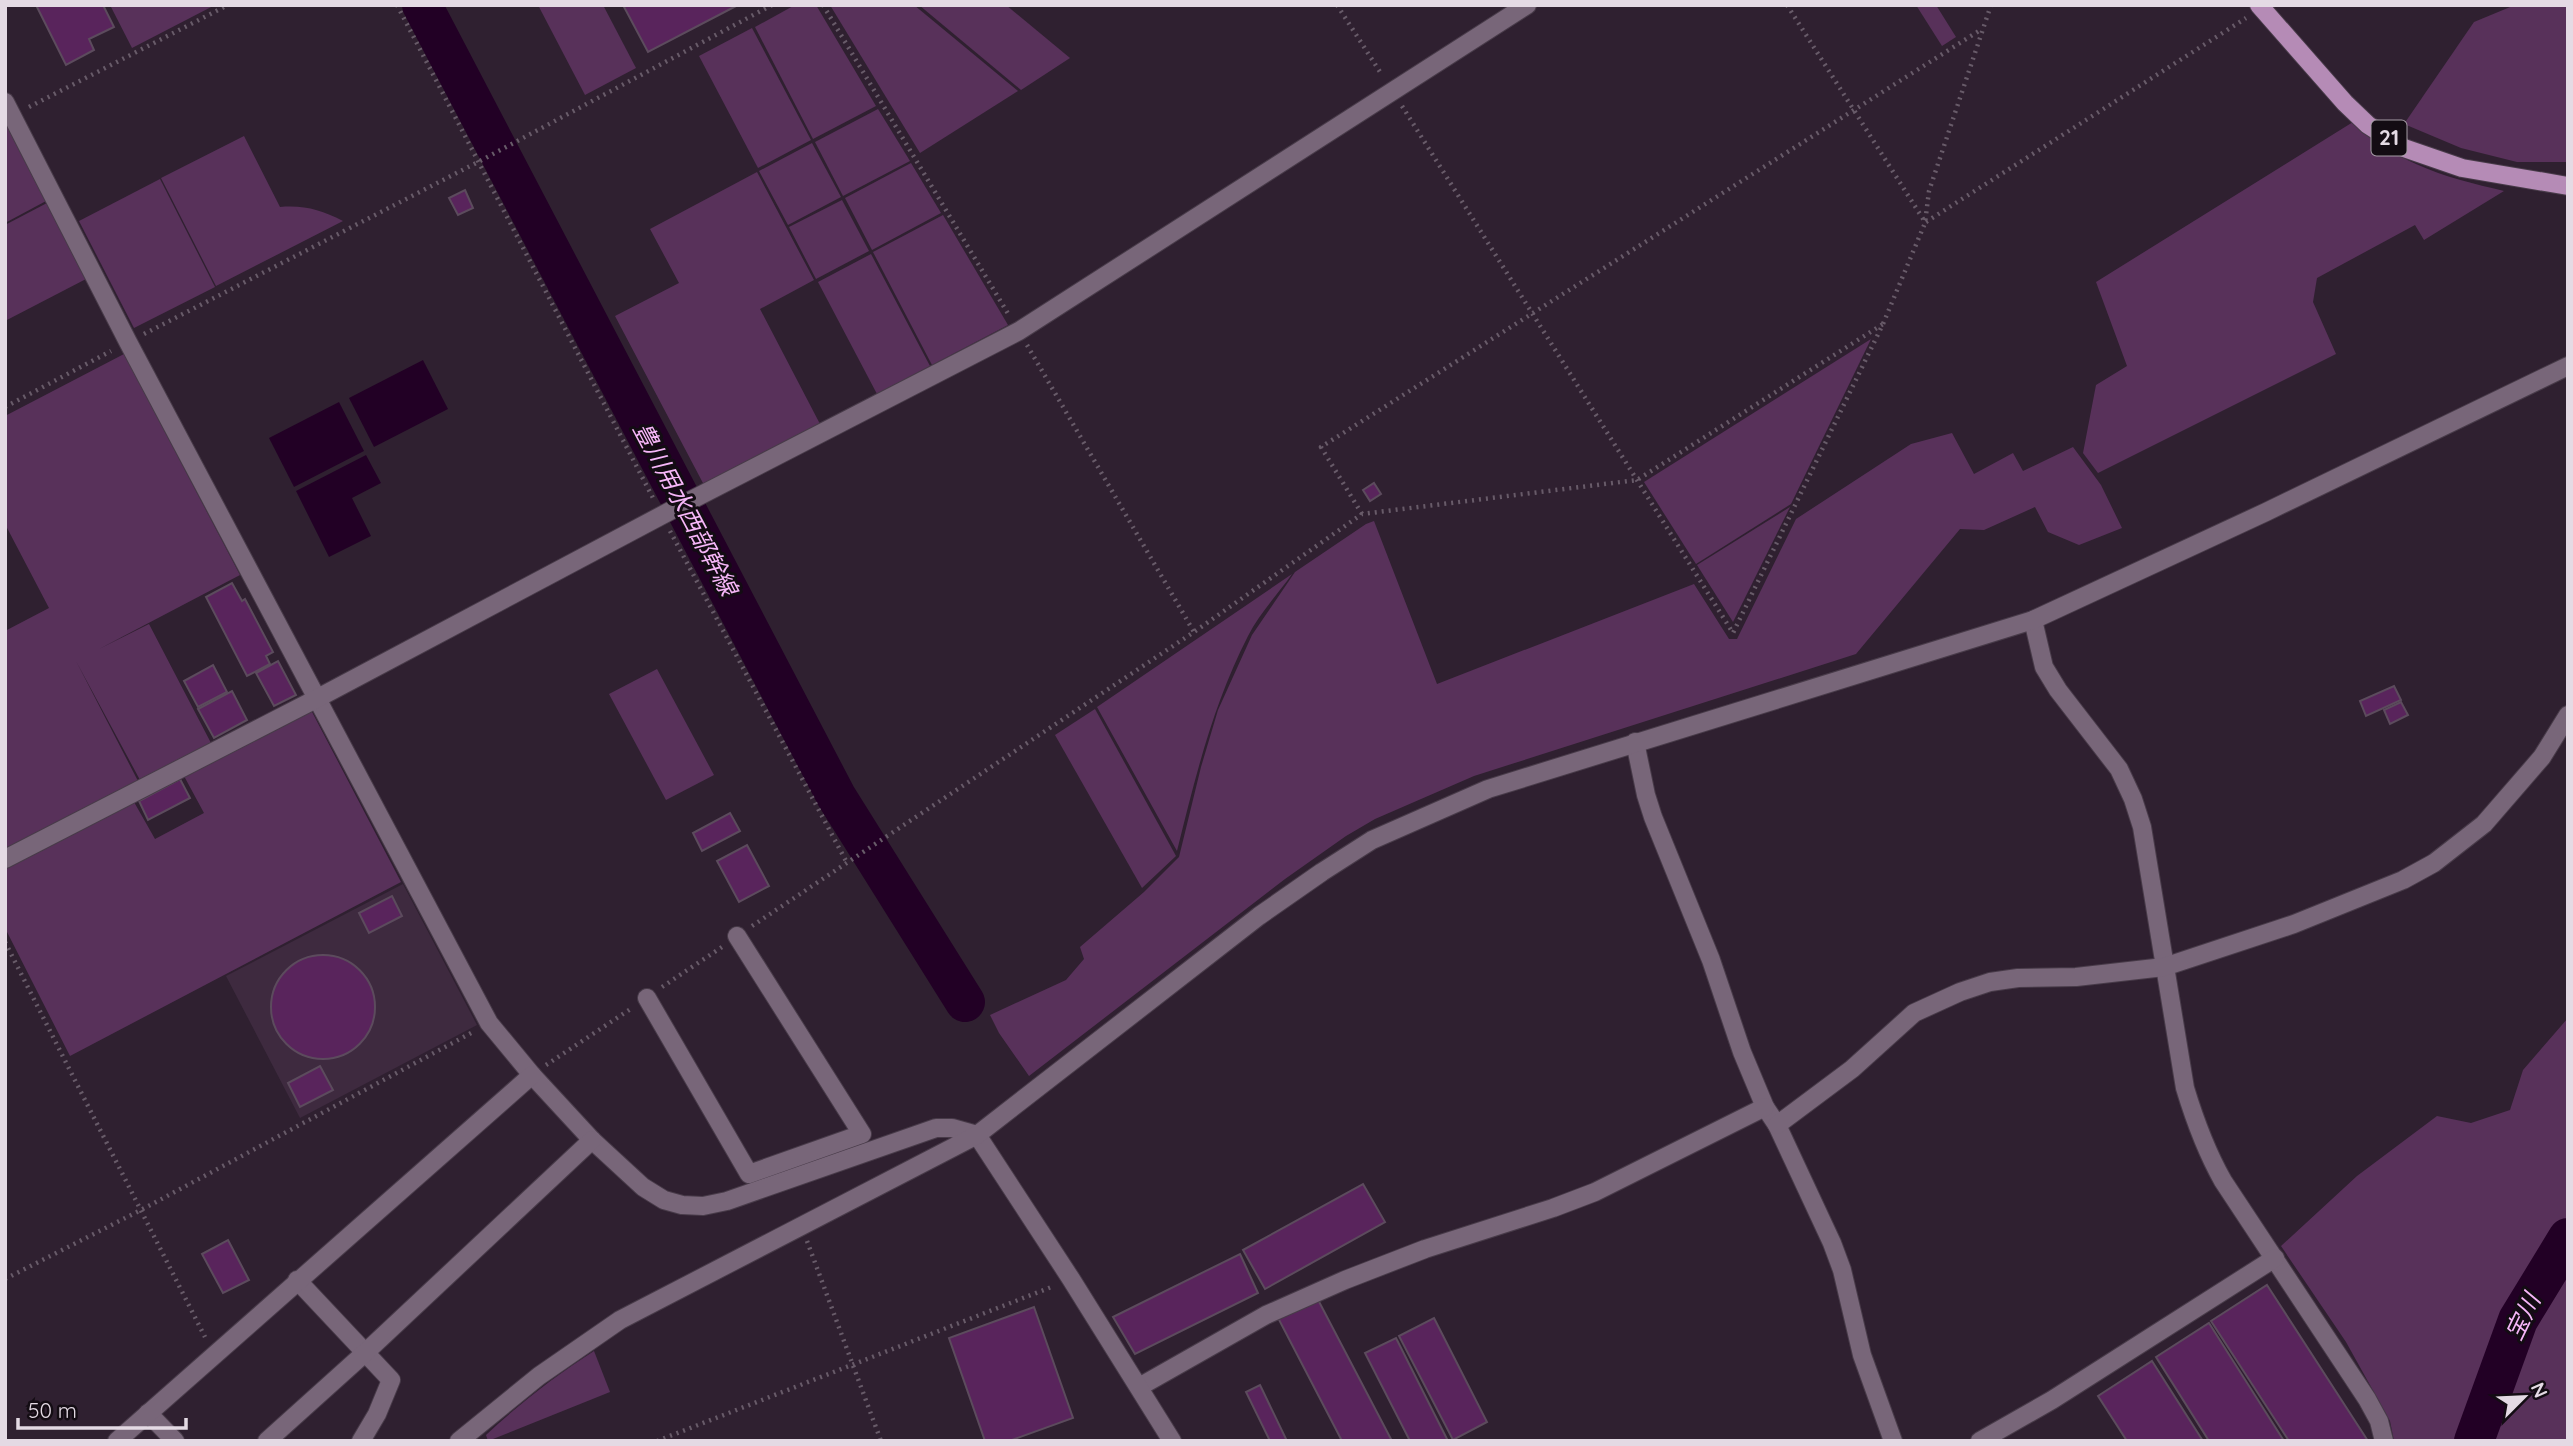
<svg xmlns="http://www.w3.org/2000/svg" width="2573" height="1446" font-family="Quicksand,'Noto Sans JP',sans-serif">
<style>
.built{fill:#3e2a3f}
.green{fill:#58315a}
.water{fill:#220025}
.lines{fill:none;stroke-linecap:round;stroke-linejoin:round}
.river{stroke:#220025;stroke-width:40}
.building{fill:#59245c;stroke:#5c4b5d;stroke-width:2}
.minor-casing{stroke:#483b49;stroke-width:20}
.tertiary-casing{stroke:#483b49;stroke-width:20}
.primary-casing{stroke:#483b49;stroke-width:20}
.path{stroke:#685b69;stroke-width:4.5;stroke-dasharray:2 5;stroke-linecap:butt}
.minor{stroke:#786679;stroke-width:18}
.tertiary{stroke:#786679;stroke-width:18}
.primary{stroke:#b58bb6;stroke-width:18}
.labels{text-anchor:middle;stroke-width:6;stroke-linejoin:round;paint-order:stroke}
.shield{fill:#130c13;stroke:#a59ca5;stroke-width:2}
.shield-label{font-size:21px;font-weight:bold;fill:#e4dae4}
.water-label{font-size:24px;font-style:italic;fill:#f6b6f8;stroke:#130c13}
</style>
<rect width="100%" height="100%" fill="#2f2030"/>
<!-- built -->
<polygon class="built" points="403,884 477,1025 300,1118 226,976"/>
<!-- green -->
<g class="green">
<polygon points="110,5 215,5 132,48"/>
<polygon points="538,5 603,5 636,68 585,95"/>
<polygon points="795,5 816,5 876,106 813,139 755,27"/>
<polygon points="830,5 914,5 1018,91 920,153"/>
<polygon points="919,5 1006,5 1070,58 1021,90"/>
<polygon points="1916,5 1936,5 1956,37 1942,46"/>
<polygon points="2515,5 2568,5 2568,162 2517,162 2461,148 2404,124 2474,22"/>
<polygon points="752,28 811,140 758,168 699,56"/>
<polygon points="878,109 910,161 843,196 815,142"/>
<path d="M2353,122c20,15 40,32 63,42 28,13 59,20 88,27l-80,49 -9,-15 -98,53 -4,24 23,52 -238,119 -15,-20 13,-68 31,-19 -31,-84z"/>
<polygon points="7,126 46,201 5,223 5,127"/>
<path d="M244,136l36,71c25,-2 41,3 63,14l-127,65 -55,-108z"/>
<polygon points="812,143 841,197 788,225 759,171"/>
<polygon points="911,163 941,213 872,250 845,198"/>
<polygon points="757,172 814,280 760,309 820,424 704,485 615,316 679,283 650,229"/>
<polygon points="160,179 215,287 134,328 79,221"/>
<polygon points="842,200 869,251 816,279 789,227"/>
<polygon points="47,203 86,279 5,321 5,225"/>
<polygon points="943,215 1008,325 932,365 873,252"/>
<polygon points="871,254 930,366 877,394 818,282"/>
<polygon points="1871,339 1791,504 1696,564 1644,482"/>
<polygon points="124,354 240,575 99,649 149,624 211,743 140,780 76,661 138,781 5,851 5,631 49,608 5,524 5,416"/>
<polygon points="1952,433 1974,474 2013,453 2023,471 2073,447 2101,485 2122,528 2079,545 2048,532 2035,507 1984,530 1960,529 1856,654 1474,776 1375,819 1346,836 1285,879 1029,1076 999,1033 990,1015 1066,980 1084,959 1080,947 1144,892 1179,857 1201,767 1218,710 1252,635 1295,572 1366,524 1374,521 1437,684 1694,584 1729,639 1737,639 1796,519 1911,444"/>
<polygon points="1790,507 1733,622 1697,565"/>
<path d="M1292,574c-14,20 -33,40 -44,62 -35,68 -53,142 -71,215l-80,-144z"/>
<polygon points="657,669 714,775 666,800 609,694"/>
<polygon points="1095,709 1176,856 1142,888 1055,735"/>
<polygon points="311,710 401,882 70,1056 5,928 5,869 134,802 155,839 204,813 184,776"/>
<polygon points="2568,1018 2568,1441 2394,1441 2390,1421 2346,1342 2281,1246 2357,1176 2437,1116 2471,1123 2510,1110 2523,1070"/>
<path d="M594,1351l16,41 -122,49 -2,-6c34,-32 69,-59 108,-84z"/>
</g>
<!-- water -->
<g class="water">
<polygon points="423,360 448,409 374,447 349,398"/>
<polygon points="339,402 364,451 294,487 269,438"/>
<polygon points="366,455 381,483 352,498 371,536 329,557 296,491"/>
</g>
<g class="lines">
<!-- river -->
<g class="river">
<polyline points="422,5 836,796 965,1002"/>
<polyline points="2474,1441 2518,1320 2568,1238"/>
</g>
</g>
<!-- building -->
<g class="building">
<polygon points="36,5 103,5 114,27 89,39 94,50 66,65"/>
<polygon points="623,5 738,5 648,52"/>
<polygon points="465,190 473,208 458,215 449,198"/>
<polygon points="1374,483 1381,494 1370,501 1363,490"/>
<polygon points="232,583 242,601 245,599 273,652 266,656 270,664 247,676 206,597"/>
<polygon points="278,661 296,695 274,706 256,673"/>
<polygon points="213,665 227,692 198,707 184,681"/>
<polygon points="2394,686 2401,700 2366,716 2360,701"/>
<polygon points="232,691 247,720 214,738 198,709"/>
<polygon points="2401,702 2408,715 2390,724 2384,710"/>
<polygon points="180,779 190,798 148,820 139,801"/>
<polygon points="730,813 740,831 702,851 693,833"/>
<polygon points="747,845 769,886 739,902 717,861"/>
<polygon points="392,896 402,916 369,933 359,913"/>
<circle cx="323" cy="1007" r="52"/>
<polygon points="320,1066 333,1090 300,1107 288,1083"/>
<polygon points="1363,1184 1385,1222 1265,1289 1243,1250"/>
<polygon points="228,1240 249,1280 223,1293 202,1254"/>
<polygon points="1240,1254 1258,1293 1135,1354 1113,1317"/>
<polygon points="2267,1285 2368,1441 2289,1441 2211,1321"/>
<polygon points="1315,1294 1392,1441 1342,1441 1276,1314"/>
<polygon points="1034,1307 1073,1418 1009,1441 985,1441 949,1338"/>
<polygon points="1434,1318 1487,1422 1453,1440 1399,1336"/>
<polygon points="2209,1323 2284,1441 2209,1441 2156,1357"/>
<polygon points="1396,1338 1448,1441 1410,1441 1365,1353"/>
<polygon points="2152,1361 2203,1441 2127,1441 2098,1396"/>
<polygon points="1260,1385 1287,1441 1270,1441 1246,1392"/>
</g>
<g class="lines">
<!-- minor casing -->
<g class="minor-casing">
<g id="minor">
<polyline points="5,102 128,342 489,1023 532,1075 592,1140 643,1187 664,1200 682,1205 703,1206 727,1201 936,1128 952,1128 977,1135"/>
<path d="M2033,620l11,47 14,23 61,79 14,30 9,28 43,261c10,33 21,63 38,93l144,218 12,22 5,20"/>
<polyline points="1635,742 1646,795 1653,817 1711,960 1742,1052 1765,1107 1777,1125 1832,1243 1842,1270 1862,1355 1893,1441"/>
<polyline points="5,859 316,699 670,511 1019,331 1527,5"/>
<polyline points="647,998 749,1174 862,1134 737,936"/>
<polyline points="1777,1125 1852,1069 1914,1013 1960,992 1990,982 2018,978 2076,977 2164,967 2294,924 2403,880 2434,863 2484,824 2542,757 2568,715"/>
<polyline points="297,1280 391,1380 377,1414 361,1441"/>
<polyline points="1139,1387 1266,1315 1345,1280 1425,1249 1553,1208 1595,1192 1765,1107"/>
<polyline points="148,1413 175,1441"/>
<polyline points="117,1441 532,1075"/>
<polyline points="267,1441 367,1351 592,1140"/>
<polyline points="1980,1441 2052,1400 2275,1258"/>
</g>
</g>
<!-- tertiary casing -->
<g class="tertiary-casing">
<g id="tertiary">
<polyline points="977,1135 1071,1279 1172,1441"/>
<polyline points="459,1441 539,1376 620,1320 977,1135 1259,916 1322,872 1372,840 1488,789 2033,620 2266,512 2568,366"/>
</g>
</g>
<!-- primary casing -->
<g class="primary-casing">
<polyline id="primary" points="2259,5 2345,103 2368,125 2404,148 2462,168 2568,186"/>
</g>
<!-- path -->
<g class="path">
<polyline points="397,5 653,498"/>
<polyline points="823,5 1010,317"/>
<polyline points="1337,5 1382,75"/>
<polyline points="1787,5 1925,222"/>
<polyline points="1402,106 1733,633 1883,324 1925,223 1929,191 1991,5"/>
<polyline points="29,107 228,5"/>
<polyline points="1926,222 2246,18"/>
<polyline points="144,334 478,162 772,5"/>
<polyline points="1027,345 1194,632"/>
<polyline points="5,407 111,351"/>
<polyline points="1362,514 1321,447 1982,29"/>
<polyline points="670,531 846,861"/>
<polyline points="752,926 1194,632 1362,514 1637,480 1883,324"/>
<polyline points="5,942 205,1337"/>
<polyline points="662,987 722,947"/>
<polyline points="546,1065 632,1008"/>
<polyline points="807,1241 881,1441"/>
<polyline points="5,1279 141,1210 473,1032"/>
<polyline points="657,1441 1054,1286"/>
</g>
<!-- minor -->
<use href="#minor" class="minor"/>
<!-- tertiary -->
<use href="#tertiary" class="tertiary"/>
<!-- primary -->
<use href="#primary" class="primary"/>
</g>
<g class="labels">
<!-- shield labels -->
<rect class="shield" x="2371.5" y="120.5" width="35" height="35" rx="5"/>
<g class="shield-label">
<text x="2389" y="145">21</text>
</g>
<!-- water labels -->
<g class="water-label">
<text transform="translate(685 509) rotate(62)" y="8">豊川用水西部幹線</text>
<text transform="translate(2523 1317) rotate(-64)" y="8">宝川</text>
</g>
</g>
<!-- border -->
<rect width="2573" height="1446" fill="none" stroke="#e4dae4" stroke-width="14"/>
<!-- north arrow -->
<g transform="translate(2524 1397) rotate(66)" stroke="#130c13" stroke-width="5" paint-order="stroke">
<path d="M0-5L12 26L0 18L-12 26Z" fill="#e4dae4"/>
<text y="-10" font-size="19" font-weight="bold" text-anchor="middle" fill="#e4dae4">N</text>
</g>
<!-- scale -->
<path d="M18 1418v10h168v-10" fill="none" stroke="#e4dae4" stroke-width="3.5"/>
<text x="28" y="1418" font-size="21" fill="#e4dae4" stroke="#130c13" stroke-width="5" paint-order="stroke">50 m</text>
</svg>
